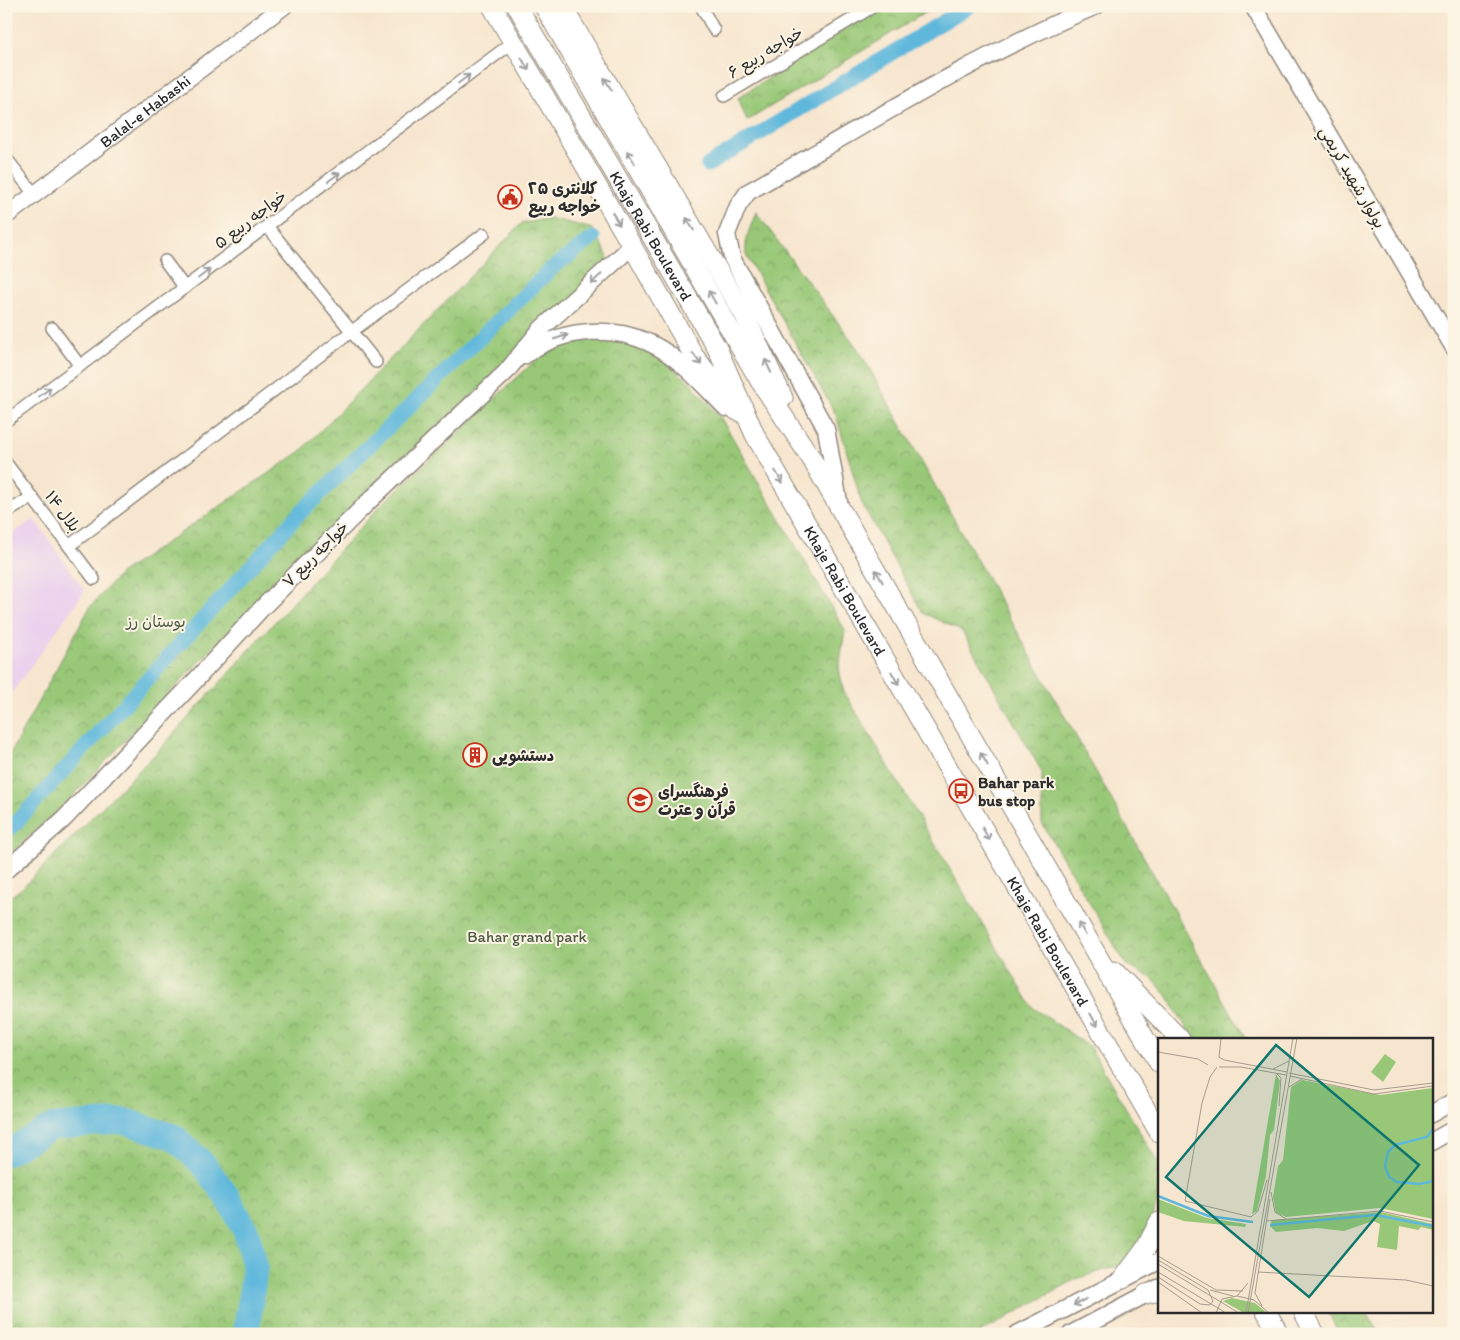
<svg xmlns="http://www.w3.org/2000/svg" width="1460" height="1340" font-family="Itim,'Playpen Sans Arabic',sans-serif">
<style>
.built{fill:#ead1ed}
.park{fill:url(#park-crowns);stroke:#627a51}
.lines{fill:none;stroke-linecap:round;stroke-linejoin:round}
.canal{stroke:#5eb8dc;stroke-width:15}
.river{stroke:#5eb8dc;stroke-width:26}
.street-casing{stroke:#91887d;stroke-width:14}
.secondary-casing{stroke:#91887d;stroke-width:19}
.primary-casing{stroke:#91887d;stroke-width:21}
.street{stroke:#fff;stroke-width:11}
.secondary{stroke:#fff;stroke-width:16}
.primary{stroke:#fff;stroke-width:19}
.oneway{stroke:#a0a0a0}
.labels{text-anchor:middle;stroke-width:4;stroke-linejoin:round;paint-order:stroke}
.street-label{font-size:16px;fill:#2b2b2b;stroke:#fcf5e5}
.poi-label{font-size:16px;font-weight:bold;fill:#2b2b2b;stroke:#fcf5e5;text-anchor:start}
.park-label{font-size:16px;fill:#4c5a42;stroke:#fcf5e5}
.inset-river{fill:none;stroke:#5eb8dc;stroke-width:2.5}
.inset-road{fill:none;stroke:#a59b8d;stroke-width:1}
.view{fill:#0f766e;fill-opacity:0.15;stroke:#0f766e;stroke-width:2.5}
.inset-edge{fill:none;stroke:#2b2b2b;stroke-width:2.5}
</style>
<defs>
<pattern id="park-crowns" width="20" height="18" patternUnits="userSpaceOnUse" patternTransform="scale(1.25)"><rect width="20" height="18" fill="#98c877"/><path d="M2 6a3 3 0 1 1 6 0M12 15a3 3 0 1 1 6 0" fill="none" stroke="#7ca362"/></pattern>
</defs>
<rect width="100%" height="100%" fill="#fcf5e5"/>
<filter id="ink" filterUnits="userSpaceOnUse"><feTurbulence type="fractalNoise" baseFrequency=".02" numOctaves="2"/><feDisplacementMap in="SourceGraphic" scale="10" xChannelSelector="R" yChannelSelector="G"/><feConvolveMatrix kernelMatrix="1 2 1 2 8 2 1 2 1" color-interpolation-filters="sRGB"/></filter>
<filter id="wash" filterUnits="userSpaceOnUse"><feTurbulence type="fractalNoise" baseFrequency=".0096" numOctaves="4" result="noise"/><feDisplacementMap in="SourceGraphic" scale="20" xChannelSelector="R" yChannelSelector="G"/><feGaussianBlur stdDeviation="1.12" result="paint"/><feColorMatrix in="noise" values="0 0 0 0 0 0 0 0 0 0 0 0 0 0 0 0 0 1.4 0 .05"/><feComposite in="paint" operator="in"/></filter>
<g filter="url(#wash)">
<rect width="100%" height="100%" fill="#f7e6cf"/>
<!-- built -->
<polygon class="built" points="34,519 85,591 6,701 6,538"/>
<!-- park -->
<g class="park">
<polygon points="881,6 936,6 747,121 738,98"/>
<polygon points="756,212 860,352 1246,1039 1193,1039 1167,995 1152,978 1127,966 1042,823 1042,772 962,631 923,613 862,504 836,415 746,255 746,239"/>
<polygon points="550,218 593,229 607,255 608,271 381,479 257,601 67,802 6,858 6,761 90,607 120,574 300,452 522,223"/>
<polygon points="618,337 660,358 690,382 721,418 845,630 839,668 843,690 1032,1007 1090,1047 1158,1163 1159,1167 1159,1198 1143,1241 1128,1259 1118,1266 1076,1279 978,1334 6,1334 6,900 21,889 158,751 378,508 539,357 579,339"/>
<polygon points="1328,1311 1366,1311 1380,1334 1339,1334"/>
</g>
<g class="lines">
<!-- canal -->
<g class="canal">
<polyline points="708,165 969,6"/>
<polyline points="6,831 15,824 298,515 551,269 593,238"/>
</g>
<!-- river -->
<polyline class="river" points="6,1153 52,1127 124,1121 174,1137 204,1165 228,1198 246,1231 255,1267 246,1334"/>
</g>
</g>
<g filter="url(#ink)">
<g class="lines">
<!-- street casing -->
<g class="street-casing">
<g id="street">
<polyline points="701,6 714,30"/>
<polyline points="724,96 874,6"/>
<polyline points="6,158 35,195"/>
<polyline points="267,226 376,362"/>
<polyline points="165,261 185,288"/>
<polyline points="52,328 80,366"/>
<polyline points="6,421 512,43"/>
<polyline points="6,463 94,579"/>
<polyline points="6,513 32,497"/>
<polyline points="69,546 351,332 484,234"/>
</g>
</g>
<!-- secondary casing -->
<g class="secondary-casing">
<g id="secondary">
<polyline points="1253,6 1454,348"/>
<path id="s1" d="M6,216l278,-210"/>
<path d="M524,356c39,-30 95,-32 137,-7 24,15 45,39 65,59"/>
<path d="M839,502l-13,-73 -94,-171 -5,-24 11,-28 10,-14c114,-65 227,-136 348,-186"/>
<polyline points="6,870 64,819 193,683 262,608 367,503 506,372 540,330 632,246"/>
<polyline points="1431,1114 1454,1101"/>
<polyline points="1431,1142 1454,1129"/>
<polyline points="1017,1334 1159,1261"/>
<polyline points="1071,1334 1158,1288"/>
</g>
</g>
<!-- primary casing -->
<g class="primary-casing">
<g id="primary">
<polyline points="492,6 632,246 694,356 737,411"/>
<path id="s2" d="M517,6l200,342 38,87 404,697"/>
<polyline points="544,6 760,381 811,458 1159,1063"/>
<polyline points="562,6 745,316 783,398"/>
<polyline points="1114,971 1180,1039"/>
<polyline points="1123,1279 1146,1248 1159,1222"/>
<polyline points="1146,1294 1159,1291"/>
<polyline points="1266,1311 1279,1334"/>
<polyline points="1303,1311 1315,1334"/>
</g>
</g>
<!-- street -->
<use href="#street" class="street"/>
<!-- secondary -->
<use href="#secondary" class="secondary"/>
<!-- primary -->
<use href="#primary" class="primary"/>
</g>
<!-- one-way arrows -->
<defs><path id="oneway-shaft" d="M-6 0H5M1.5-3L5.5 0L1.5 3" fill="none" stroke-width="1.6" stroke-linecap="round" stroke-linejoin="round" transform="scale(1.25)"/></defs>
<g class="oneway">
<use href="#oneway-shaft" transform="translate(525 64) rotate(59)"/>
<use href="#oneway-shaft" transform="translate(464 79) rotate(-37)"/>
<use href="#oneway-shaft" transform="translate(608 84) rotate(-121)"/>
<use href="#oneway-shaft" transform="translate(631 157) rotate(-120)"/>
<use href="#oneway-shaft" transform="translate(334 177) rotate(-37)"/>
<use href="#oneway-shaft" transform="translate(616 219) rotate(59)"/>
<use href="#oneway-shaft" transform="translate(690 224) rotate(-121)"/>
<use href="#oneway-shaft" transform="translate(204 274) rotate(-37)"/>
<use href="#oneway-shaft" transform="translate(596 279) rotate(138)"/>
<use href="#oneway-shaft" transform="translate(712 297) rotate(-120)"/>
<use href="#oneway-shaft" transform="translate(561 337) rotate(-17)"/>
<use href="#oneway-shaft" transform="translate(697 359) rotate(54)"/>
<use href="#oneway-shaft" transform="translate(768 366) rotate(-115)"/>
<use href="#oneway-shaft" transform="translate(45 392) rotate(-37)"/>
<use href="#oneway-shaft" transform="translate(779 477) rotate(60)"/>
<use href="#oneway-shaft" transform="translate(879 576) rotate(-120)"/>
<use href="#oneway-shaft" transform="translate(895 678) rotate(60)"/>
<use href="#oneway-shaft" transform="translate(984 759) rotate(-120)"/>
<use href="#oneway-shaft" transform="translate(986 834) rotate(60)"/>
<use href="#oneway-shaft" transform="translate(1082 929) rotate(-120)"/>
<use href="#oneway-shaft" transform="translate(1094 1020) rotate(60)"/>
<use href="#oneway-shaft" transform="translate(1080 1302) rotate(153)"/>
</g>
</g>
<!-- icons -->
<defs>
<g id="civic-ring" transform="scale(1.25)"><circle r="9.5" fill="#fcf5e5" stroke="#c8321e" stroke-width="1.5"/><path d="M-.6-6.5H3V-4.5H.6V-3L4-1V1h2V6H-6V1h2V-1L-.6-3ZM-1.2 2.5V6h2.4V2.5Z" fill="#c8321e"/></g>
<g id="building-ring" transform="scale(1.25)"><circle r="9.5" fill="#fcf5e5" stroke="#c8321e" stroke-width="1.5"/><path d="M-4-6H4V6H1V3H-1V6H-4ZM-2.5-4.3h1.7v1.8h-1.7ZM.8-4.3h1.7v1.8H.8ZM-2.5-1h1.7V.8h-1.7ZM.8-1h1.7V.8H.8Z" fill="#c8321e"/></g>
<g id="bus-ring" transform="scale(1.25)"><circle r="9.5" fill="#fcf5e5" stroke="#c8321e" stroke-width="1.5"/><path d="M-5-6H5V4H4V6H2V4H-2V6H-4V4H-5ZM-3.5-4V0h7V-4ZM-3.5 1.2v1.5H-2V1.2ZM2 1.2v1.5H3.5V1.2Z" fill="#c8321e"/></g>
<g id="school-ring" transform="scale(1.25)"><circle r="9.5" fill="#fcf5e5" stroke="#c8321e" stroke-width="1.5"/><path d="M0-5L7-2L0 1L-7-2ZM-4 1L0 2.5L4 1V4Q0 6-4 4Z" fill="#c8321e"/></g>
</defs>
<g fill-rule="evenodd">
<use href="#civic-ring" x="510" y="197"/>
<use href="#building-ring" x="475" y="755"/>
<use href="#bus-ring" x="961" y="791"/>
<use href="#school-ring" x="640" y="800"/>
</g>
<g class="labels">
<!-- street labels -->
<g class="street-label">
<text transform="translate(765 52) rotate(-31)" y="6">خواجه ربیع ۶</text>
<text dy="6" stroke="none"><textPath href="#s1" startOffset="174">Balal-e Habashi</textPath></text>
<text transform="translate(1353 177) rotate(60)" y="6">بولوار شهيد كريمي</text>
<text transform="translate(250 219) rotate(-37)" y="6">خواجه ربیع ۵</text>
<text dy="6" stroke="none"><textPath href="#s2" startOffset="266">Khaje Rabi Boulevard</textPath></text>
<text transform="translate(63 511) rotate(53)" y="6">بلال ۱۴</text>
<text transform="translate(315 554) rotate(-45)" y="6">خواجه ربیع ۷</text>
<text dy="6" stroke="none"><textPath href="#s2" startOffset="671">Khaje Rabi Boulevard</textPath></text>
<text dy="6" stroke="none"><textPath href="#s2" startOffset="1076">Khaje Rabi Boulevard</textPath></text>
</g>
<!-- poi labels -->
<g class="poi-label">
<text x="528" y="194">کلانتری ٢۵<tspan x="528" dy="18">خواجه ربیع</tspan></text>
<text x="492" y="761">دستشویی</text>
<text x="978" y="788">Bahar park<tspan x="978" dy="18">bus stop</tspan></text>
<text x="658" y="797">فرهنگسرای<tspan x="658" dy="18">قرآن و عترت</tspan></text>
</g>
<!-- park labels -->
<g class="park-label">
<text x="156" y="627">بوستان رز</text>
<text x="527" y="942">Bahar grand park</text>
</g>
</g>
<!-- overview -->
<g transform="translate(1158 1038)">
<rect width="275" height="275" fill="#f7e6cf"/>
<path d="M74,260l23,5 12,10h-23l-21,-12z" fill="#98c877"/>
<path d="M118,36l4,7 -6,49 -4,5 -4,41 -9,35 -5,3zM144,42l78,15 53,-7v131l-53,-11 -94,9 -10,-4 -3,-16 5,-31 5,-6 8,-73zM0,161l49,19 39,6 -1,3 -61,-6 -26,-9zM223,174l52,12v6l-12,-3 -3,3 -19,-4 -2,24 -20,-3 3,-23 -7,-3 -29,10 -27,-3 -41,4 -6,-6 2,-6z" fill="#98c877"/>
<path d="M227,16l11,8 -13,20 -12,-10z" fill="#98c877"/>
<path class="inset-river" d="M275,91l-6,8 -32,8 -7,7 -3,14 4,11 8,5 23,2 13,-3M0,158l50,20 45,6M112,187l105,-10 58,11"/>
<path class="inset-road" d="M63,0l-2,19 5,3 63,12M0,14l40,7 10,6M59,29l-7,10 -8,26 -17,98 66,16 7,-6 9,-31M61,29h22l45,8M115,31l16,-8M118,35l5,5 -2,28M131,35l85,17 59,-7M132,38l84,18 59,-8M131,49l13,-8M113,154l4,20 11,7M109,183l113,-10 53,11M0,218l58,34 27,1M0,222l50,30 5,11 -3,4 -10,-1 -42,-27M0,226l81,49M0,234l68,41M100,234l148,8 27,6M0,244l44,31M52,252l23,6M79,258l11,-13M104,268l-7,-13 15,-94M58,275l6,-14 15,-3 17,4 15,13M88,275l47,-275M90,275l49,-275"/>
<path class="view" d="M118,7l143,120 -110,132 -143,-120z"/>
<rect width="275" height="275" class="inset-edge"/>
</g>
<!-- margin -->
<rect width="1460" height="1340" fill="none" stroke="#fcf5e5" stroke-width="25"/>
</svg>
